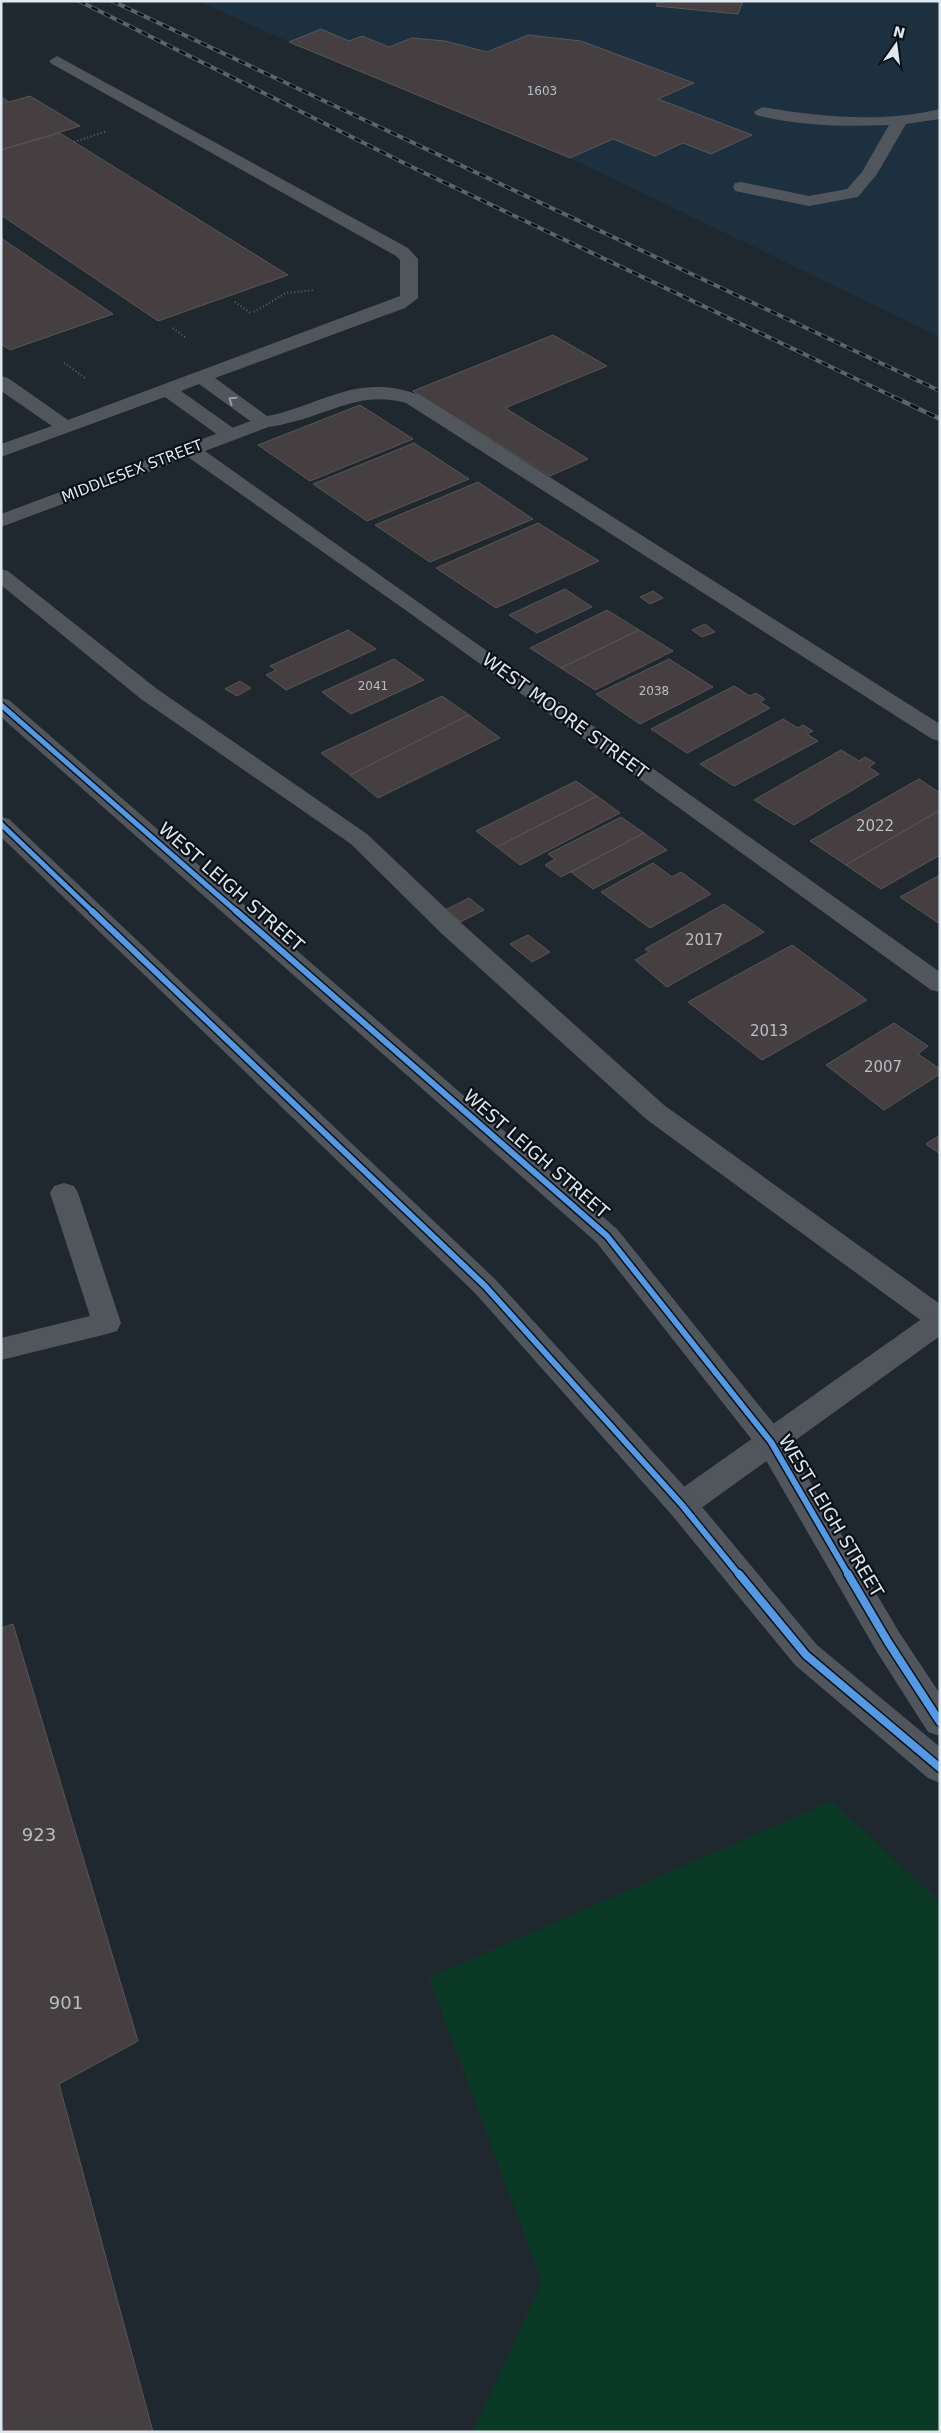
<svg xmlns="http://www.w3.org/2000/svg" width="941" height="2433" font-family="'DejaVu Sans',sans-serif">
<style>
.built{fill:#1c303f}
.green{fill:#0a3a25}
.building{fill:#453f41;stroke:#575658}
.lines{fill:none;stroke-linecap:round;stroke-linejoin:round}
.path{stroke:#5d6368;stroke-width:2;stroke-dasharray:1 2.5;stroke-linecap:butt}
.service{fill:#50565b;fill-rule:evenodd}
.minor{fill:#50565b;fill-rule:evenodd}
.tertiary{fill:#50565b;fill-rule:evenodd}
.rail-far1-casing{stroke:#5c6469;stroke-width:4}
.rail-casing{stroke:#5c6469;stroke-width:4.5}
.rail-far1{stroke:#0a1116;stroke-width:2.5;stroke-dasharray:7;stroke-linecap:butt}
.rail{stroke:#0a1116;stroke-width:3;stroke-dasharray:9;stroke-linecap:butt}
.cycleway-far2-casing{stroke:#0a1116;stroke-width:8}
.cycleway-far1-casing{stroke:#0a1116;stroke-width:9}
.cycleway-casing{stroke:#0a1116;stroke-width:11}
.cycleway-far2{stroke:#5399e6;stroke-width:5}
.cycleway-far1{stroke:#5399e6;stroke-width:6}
.cycleway{stroke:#5399e6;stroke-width:8}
.oneway{stroke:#979fa6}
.labels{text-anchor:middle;stroke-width:4.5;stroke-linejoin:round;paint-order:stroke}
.far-number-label{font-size:12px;fill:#b8bec4}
.far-street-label{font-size:15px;fill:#dee8f0;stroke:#0a1116}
.number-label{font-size:15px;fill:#b8bec4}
.street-label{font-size:18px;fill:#dee8f0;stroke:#0a1116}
.near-number-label{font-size:18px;fill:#b8bec4}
</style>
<rect width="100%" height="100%" fill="#20282f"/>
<!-- built -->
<polygon class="built" points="198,1 940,1 940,337 570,158 289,42"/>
<!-- green -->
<polygon class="green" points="831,1801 940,1902 940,2432 473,2432 542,2282 429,1978"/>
<!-- building -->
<g class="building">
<polygon points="658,1 743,1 738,14 656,6"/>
<polygon points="321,29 349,41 362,36 389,47 412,38 445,41 487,52 528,35 581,41 694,83 658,99 752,135 711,154 683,143 655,156 613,139 570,158 289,42"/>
<polygon points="30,96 80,126 1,150 1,97 9,102"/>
<polygon points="60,133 74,142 288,275 158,321 1,215 1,150"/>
<polygon points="1,238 113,314 10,350 1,344"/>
<polygon points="553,335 607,366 505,408 588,459 550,476 413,391"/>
<polygon points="360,405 413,439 310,481 258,445"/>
<polygon points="414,443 469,479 367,521 313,484"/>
<polygon points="478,482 533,519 430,562 375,525"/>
<polygon points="538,523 599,561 496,608 436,568"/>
<polygon points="565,589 592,607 537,633 509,615"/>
<polygon points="653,591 663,598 650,604 640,597"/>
<polygon points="607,610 639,630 561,668 530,648"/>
<polygon points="705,624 715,632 702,637 692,630"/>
<polygon points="348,630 376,649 286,690 266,675 276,670 270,666"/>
<polygon points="639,630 673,651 595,690 561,668"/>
<polygon points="394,659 424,680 351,714 322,692"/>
<polygon points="669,659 713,687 640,724 596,694"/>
<polygon points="240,681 251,688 237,696 225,689"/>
<polygon points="734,686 750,696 756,693 765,699 760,702 770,708 687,753 651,729"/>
<polygon points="442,696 469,715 350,775 321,753"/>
<polygon points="469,715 500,738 378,798 350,775"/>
<polygon points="783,719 798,728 803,725 813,731 807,734 818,741 734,786 700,764"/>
<polygon points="841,750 859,761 865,757 875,763 869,767 879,774 794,825 754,800"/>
<polygon points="919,779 940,793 940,810 846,865 810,841"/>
<polygon points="576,781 597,796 497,847 476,831"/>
<polygon points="597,796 620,813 520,865 497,847"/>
<polygon points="940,810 940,855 881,889 846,865"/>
<polygon points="621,817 644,833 561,877 545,865 555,859 548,854"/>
<polygon points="644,833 667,850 593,889 571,872"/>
<polygon points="653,863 672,877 681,872 711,894 650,928 601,892"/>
<polygon points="940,875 940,924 900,897"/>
<polygon points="469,898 484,910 460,922 445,910"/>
<polygon points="724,904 764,932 667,987 635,960 649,952 645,949"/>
<polygon points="528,935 550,952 532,962 510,944"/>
<polygon points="792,945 867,1000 762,1060 688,1002"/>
<polygon points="894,1023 928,1046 918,1054 940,1069 940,1074 884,1110 826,1065"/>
<polygon points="940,1135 940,1154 926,1144"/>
<polygon points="13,1624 138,2041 59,2084 153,2432 1,2432 1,1628"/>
</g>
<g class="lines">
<!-- path -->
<g class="path">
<polyline points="74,142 105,132"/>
<polyline points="235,302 252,314"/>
<polyline points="254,312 286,293 315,290"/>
<polyline points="173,328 186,338"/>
<polyline points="64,363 85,378"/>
</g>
<!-- service -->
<g class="service">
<path d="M57,56l351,192 10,11v39l-13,10 -190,70 52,38c38,-7 75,-31 114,-29 14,0 26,4 39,8l520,329v17l-8,-2 -526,-336c-45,-13 -76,11 -118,20 -10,3 -21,5 -31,3l-58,-42 -18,7 55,39 3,4 -3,4h-14l-57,-41 -164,60v-13l51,-18 -51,-35v-15l7,2 60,42 332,-124v-36l-4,-4 -344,-192 -3,-3z"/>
<path d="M762,107c57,10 121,16 178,2v10l-34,5 -29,50 -19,23 -49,9 -74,-15 -2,-4 2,-4 6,-1 68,14 38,-7 15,-17 27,-47c-43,2 -90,1 -133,-10l-2,-3z"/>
<polygon points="1,569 8,571 157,689 367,834 459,921 664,1105 940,1304 940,1330 930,1327 646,1119 441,933 351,844 141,699 1,585"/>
<polygon points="64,1183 74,1186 78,1193 121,1323 117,1331 107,1334 1,1360 1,1338 90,1316 50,1193 54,1186"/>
</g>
<!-- minor -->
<g class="minor">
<polygon points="264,416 271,418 274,422 271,426 205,451 940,972 940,992 931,990 411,614 188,457 1,527 1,514"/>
<polygon points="940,1310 940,1336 693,1514 682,1517 671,1514 667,1505 671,1496 930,1313"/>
</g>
<!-- tertiary -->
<g class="tertiary">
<polygon points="1,698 9,700 617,1229 782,1434 899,1632 940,1694 940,1736 928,1732 877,1652 760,1450 597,1243 1,717"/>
<polygon points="1,817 9,819 495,1279 693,1496 817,1645 940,1747 940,1783 928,1778 795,1665 671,1514 475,1293 1,837"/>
</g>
<!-- rail-far1 casing -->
<g class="rail-far1-casing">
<g id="rail-far1">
<polyline points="79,1 414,168 896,398"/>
<polyline points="112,1 940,391"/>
</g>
</g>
<!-- rail casing -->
<g class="rail-casing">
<polyline id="rail" points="894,397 940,419"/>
</g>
<!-- rail-far1 -->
<use href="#rail-far1" class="rail-far1"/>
<!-- rail -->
<use href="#rail" class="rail"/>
<!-- cycleway-far2 casing -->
<g class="cycleway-far2-casing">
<g id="cycleway-far2">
<polyline points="1,705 237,912"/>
<polyline points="1,824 93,912"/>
</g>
</g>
<!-- cycleway-far1 casing -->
<g class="cycleway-far1-casing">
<g id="cycleway-far1">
<polyline points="92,911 485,1286 682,1505 740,1576"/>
<polyline points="236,911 607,1236 771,1442 849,1576"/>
</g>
</g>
<!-- cycleway casing -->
<g class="cycleway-casing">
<g id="cycleway">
<polyline points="739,1574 806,1655 940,1768"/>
<polyline points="848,1574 888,1642 940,1722"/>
</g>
</g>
<!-- cycleway-far2 -->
<use href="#cycleway-far2" class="cycleway-far2"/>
<!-- cycleway-far1 -->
<use href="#cycleway-far1" class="cycleway-far1"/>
<!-- cycleway -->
<use href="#cycleway" class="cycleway"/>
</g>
<!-- one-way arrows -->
<defs><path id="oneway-chevron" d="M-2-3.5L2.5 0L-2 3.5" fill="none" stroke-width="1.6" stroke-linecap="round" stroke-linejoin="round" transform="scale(1.25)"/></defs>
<use class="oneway" href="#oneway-chevron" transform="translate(232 400) rotate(-145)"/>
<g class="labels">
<!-- far-number labels -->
<g class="far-number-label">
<text x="542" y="95">1603</text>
<text x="373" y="690">2041</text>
<text x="654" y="695">2038</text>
</g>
<!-- far-street labels -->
<g class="far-street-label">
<text transform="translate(132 471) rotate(-21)" y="5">MIDDLESEX STREET</text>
</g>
<!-- number labels -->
<g class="number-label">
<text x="875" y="831">2022</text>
<text x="704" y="945">2017</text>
<text x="769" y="1036">2013</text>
<text x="883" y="1072">2007</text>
</g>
<!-- street labels -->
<g class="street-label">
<text transform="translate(565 716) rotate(36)" y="6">WEST MOORE STREET</text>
<text transform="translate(231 887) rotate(41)" y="6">WEST LEIGH STREET</text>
<text transform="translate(536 1154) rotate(41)" y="6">WEST LEIGH STREET</text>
<text transform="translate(831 1516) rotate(59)" y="6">WEST LEIGH STREET</text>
</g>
<!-- near-number labels -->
<g class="near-number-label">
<text x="39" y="1841">923</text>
<text x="66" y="2009">901</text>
</g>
</g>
<!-- border -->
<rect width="941" height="2433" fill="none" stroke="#dee8f0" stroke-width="5"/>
<!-- north arrow -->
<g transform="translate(896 45) rotate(14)" stroke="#0a1116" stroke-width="4" paint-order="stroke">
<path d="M0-4L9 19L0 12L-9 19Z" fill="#dee8f0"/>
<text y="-8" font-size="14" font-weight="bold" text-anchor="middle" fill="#dee8f0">N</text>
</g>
</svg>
